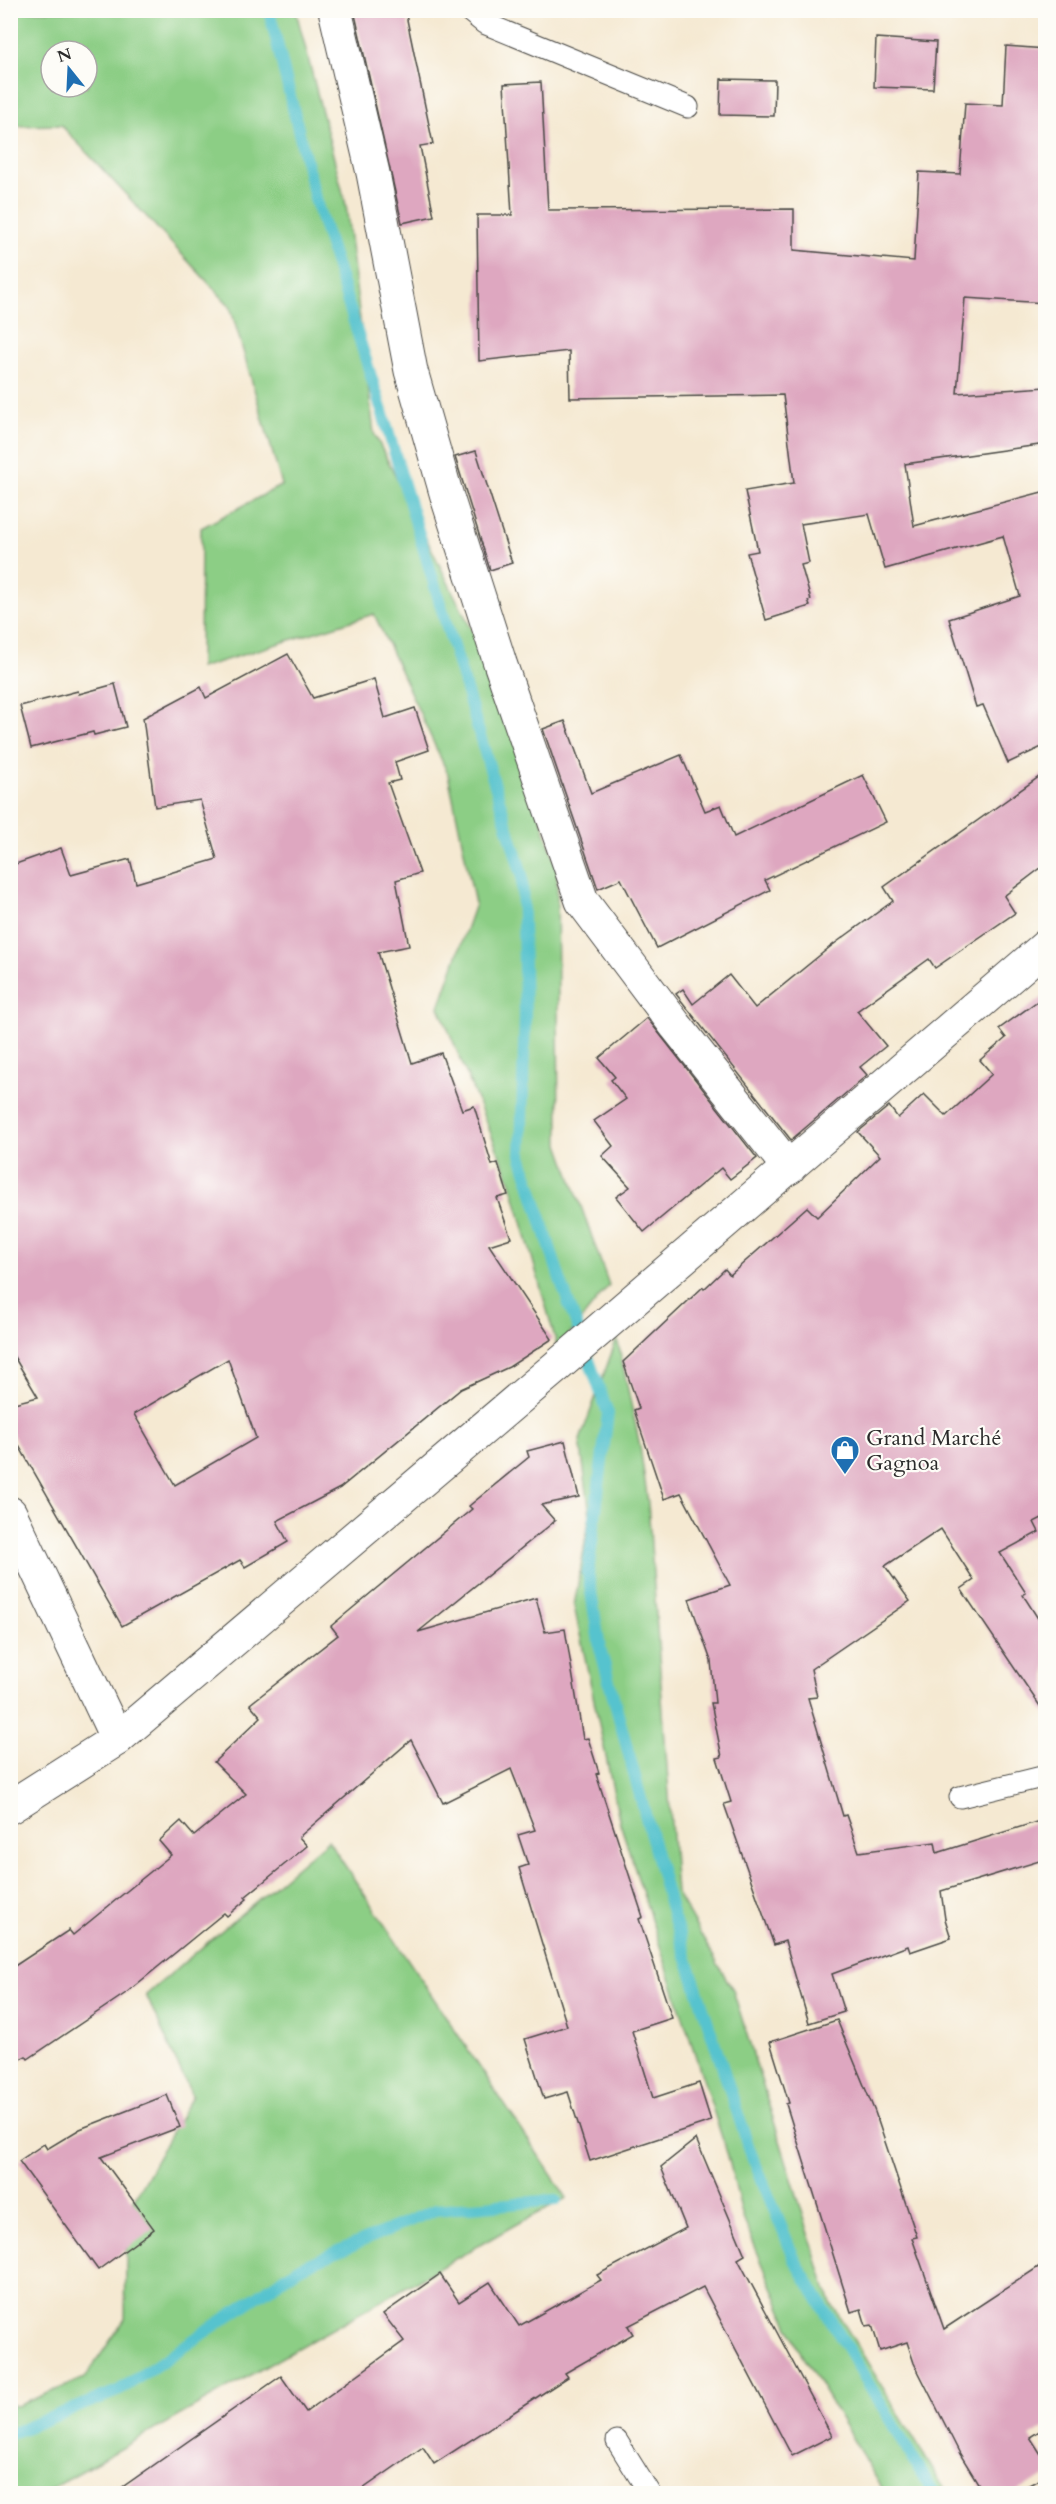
<svg xmlns="http://www.w3.org/2000/svg" width="1056" height="2504" font-family="Cardo,serif">
<style>
.grass{fill:#8cce85;stroke:#5c7c58;stroke-width:1.5;fill-rule:evenodd}
.lines{fill:none;stroke-linecap:round;stroke-linejoin:round}
.stream{stroke:#56c3ce;stroke-width:12}
.building{fill:#dea7c0;fill-rule:evenodd}
.lane-casing{stroke:#494844;stroke-width:23}
.street-casing{stroke:#494844;stroke-width:35}
.secondary-casing{stroke:#494844;stroke-width:35}
.lane{stroke:#fff;stroke-width:21}
.street{stroke:#fff;stroke-width:33}
.secondary{stroke:#fff;stroke-width:33}
.labels{text-anchor:middle;stroke-width:4.5;stroke-linejoin:round;paint-order:stroke}
.poi-label{font-size:22px;fill:#2b2b2b;stroke:#fdfcf7;text-anchor:start}
</style>
<rect width="100%" height="100%" fill="#fdfcf7"/>
<filter id="ink" filterUnits="userSpaceOnUse"><feTurbulence type="fractalNoise" baseFrequency=".0167" numOctaves="2"/><feDisplacementMap in="SourceGraphic" scale="12" xChannelSelector="R" yChannelSelector="G"/><feConvolveMatrix kernelMatrix="1 2 1 2 8 2 1 2 1" color-interpolation-filters="sRGB"/></filter>
<filter id="wash" filterUnits="userSpaceOnUse"><feTurbulence type="fractalNoise" baseFrequency=".008" numOctaves="4" result="noise"/><feDisplacementMap in="SourceGraphic" scale="24" xChannelSelector="R" yChannelSelector="G"/><feGaussianBlur stdDeviation="1.35" result="paint"/><feColorMatrix in="noise" values="0 0 0 0 0 0 0 0 0 0 0 0 0 0 0 0 0 1.4 0 .05"/><feComposite in="paint" operator="in"/></filter>
<g filter="url(#wash)">
<rect width="100%" height="100%" fill="#f5e9d2"/>
<!-- grass -->
<g class="grass">
<path d="M10,11h286l50,194 28,228 124,250 59,186 2,275 50,141 -51,64 -47,-166 -72,-176 36,-103 -27,-130 -74,-160 -174,54 1,-140 81,-43 -52,-179 -169,-181 -50,1zM51,51h36v36h-36z"/>
<polygon points="617,1338 640,1446 648,1503 676,1892 733,1990 830,2301 947,2493 885,2493 798,2348 743,2218 728,2156 620,1823 574,1606 590,1515 580,1440"/>
<polygon points="328,1840 567,2198 515,2225 43,2493 11,2494 11,2405 17,2406 85,2378 125,2319 127,2212 192,2096 146,1995"/>
</g>
<g class="lines">
<!-- stream -->
<g class="stream">
<polyline points="269,10 315,198 382,411 522,875 525,1014 521,1155 560,1279 608,1413 588,1573 600,1648 672,1913 750,2151 795,2260 934,2494"/>
<polyline points="10,2434 120,2390 299,2268 435,2210 556,2200"/>
</g>
</g>
<g id="blocks">
<!-- building -->
<g class="building">
<polygon points="354,10 405,10 433,144 420,146 434,216 402,223"/>
<polygon points="876,38 936,42 933,89 874,87"/>
<polygon points="1006,46 1046,49 1046,303 965,298 957,393 1046,387 1046,444 905,464 914,526 1046,491 1046,745 1008,763 983,705 976,707 949,619 1020,596 1003,536 885,569 869,514 801,524 809,563 801,565 811,600 808,601 810,606 766,620 747,553 758,551 745,491 794,483 783,395 570,398 569,351 479,361 477,215 512,215 504,84 541,82 548,210 794,209 794,250 914,261 919,172 960,174 965,103 1003,105"/>
<polygon points="721,79 775,80 774,116 720,115"/>
<polygon points="476,451 512,563 490,570 455,457"/>
<path d="M288,654l25,44 61,-19 11,39 30,-10 14,42 -34,12 5,18 -12,3 32,90 -24,7 13,66 -31,6 34,111 29,-10 21,57 12,-4 18,59 6,-2 10,32 -11,3 14,40 -22,7 63,94 -43,28 -48,22 -121,99 -63,33 11,21 -43,25 -5,-7 -118,66 -112,-196v-26l28,-7 -28,-47v-484l51,-18 10,27 59,-16 6,24 81,-24 -17,-59 -45,7 -12,-89 58,-31 5,11zM228,1359l28,79 -81,47 -41,-71z"/>
<polygon points="115,684 126,727 94,735 93,732 31,748 20,706 78,691 79,694"/>
<polygon points="565,721 591,793 681,755 705,811 721,805 734,837 863,775 886,822 765,880 770,890 657,948 621,879 598,889 543,729"/>
<polygon points="1046,772 1046,864 1004,896 1015,913 935,968 929,959 857,1011 886,1046 860,1067 867,1075 791,1140 676,994 683,989 693,1004 729,975 755,1008 830,947 893,901 884,887"/>
<polygon points="1046,995 1046,1516 1034,1522 1039,1532 1000,1553 1026,1593 1023,1595 1046,1631 1046,1715 961,1589 974,1580 941,1529 885,1566 910,1601 811,1669 817,1697 808,1698 843,1816 846,1815 859,1852 935,1842 937,1853 1046,1819 1046,1859 941,1891 945,1919 951,1938 910,1952 908,1946 832,1974 844,2012 809,2023 785,1941 774,1945 724,1804 731,1802 717,1758 722,1757 711,1703 715,1703 711,1661 689,1599 730,1585 681,1493 664,1499 634,1410 639,1408 623,1362 703,1287 704,1289 725,1269 730,1275 807,1207 817,1217 880,1156 858,1132 889,1106 898,1118 924,1094 946,1116 992,1074 980,1060 1006,1038 999,1029"/>
<polygon points="647,1018 757,1158 730,1179 721,1168 644,1232 616,1197 630,1187 602,1156 613,1146 594,1121 626,1099 611,1080 615,1077 599,1058"/>
<polygon points="565,1441 579,1497 541,1505 555,1521 418,1632 536,1598 545,1632 565,1629 583,1739 588,1738 599,1773 596,1774 643,1917 639,1919 672,2018 632,2031 653,2098 699,2083 711,2121 590,2161 568,2092 544,2099 525,2039 567,2026 519,1868 528,1865 518,1835 535,1830 511,1769 443,1803 411,1740 299,1837 307,1846 245,1897 247,1899 227,1916 224,1913 126,1993 28,2059 26,2056 10,2064 10,1969 69,1930 73,1935 171,1855 159,1841 181,1821 194,1836 246,1794 214,1762 261,1717 250,1704 338,1635 331,1626 472,1509 469,1506 529,1457 527,1451"/>
<polygon points="837,2020 875,2112 917,2237 912,2238 944,2329 1046,2262 1046,2427 1030,2437 1046,2462 1046,2476 1014,2493 984,2493 960,2454 914,2363 907,2342 880,2351 872,2325 866,2326 861,2309 851,2312 786,2104 789,2103 770,2042"/>
<polygon points="167,2095 180,2127 101,2157 154,2229 98,2270 19,2161 44,2144 47,2149 80,2129"/>
<polygon points="696,2139 745,2255 738,2259 832,2436 792,2456 703,2287 628,2326 633,2334 565,2373 568,2377 434,2464 423,2447 357,2493 114,2493 281,2376 306,2412 404,2341 383,2314 440,2274 459,2302 490,2282 519,2326 601,2280 597,2275 686,2228 661,2167"/>
</g>
</g>
</g>
<g filter="url(#ink)">
<use href="#blocks" fill-opacity="0" stroke="#494844" stroke-width="1.5"/>
<g class="lines">
<!-- lane casing -->
<g class="lane-casing">
<g id="lane">
<polyline points="468,10 484,23 688,107"/>
<polyline points="960,1797 1046,1776"/>
<polyline points="617,2441 650,2494"/>
</g>
</g>
<!-- street casing -->
<g class="street-casing">
<g id="street">
<polyline points="335,10 373,173 411,371 448,500 500,663 582,901 676,1026 789,1168"/>
<polyline points="10,1513 117,1739"/>
</g>
</g>
<!-- secondary casing -->
<g class="secondary-casing">
<polyline id="secondary" points="10,1807 117,1739 556,1367 1046,946"/>
</g>
<!-- lane -->
<use href="#lane" class="lane"/>
<!-- street -->
<use href="#street" class="street"/>
<!-- secondary -->
<use href="#secondary" class="secondary"/>
</g>
</g>
<!-- icons -->
<defs>
<g id="shop-pin" transform="scale(1.5)"><path d="M0 17L-7.5 6A9.5 9.5 0 1 1 7.5 6Z" fill="#1f6fb2" stroke="#fdfcf7"/><path d="M-5-2.5h2.3a2.7 3.5 0 0 1 5.4 0H5L5.5 6h-11ZM-1.5-2.5h3a1.5 2.3 0 0 0-3 0Z" fill="#fff"/></g>
</defs>
<g fill-rule="evenodd">
<use href="#shop-pin" x="845" y="1450"/>
</g>
<g class="labels">
<!-- poi labels -->
<g class="poi-label">
<text x="866" y="1445">Grand Marché<tspan x="866" dy="25">Gagnoa</tspan></text>
</g>
</g>
<!-- margin -->
<rect width="1056" height="2504" fill="none" stroke="#fdfcf7" stroke-width="36"/>
<!-- north arrow -->
<g transform="translate(69 69) rotate(342)"><circle r="28" fill="#fdfcf7" stroke="#a9a8a5" stroke-width="1.5"/>
<path d="M0-4.5L10 22L0 15L-10 22Z" fill="#1f6fb2"/>
<text y="-9" font-size="16" font-weight="bold" text-anchor="middle" fill="#2b2b2b">N</text>
</g>
</svg>
